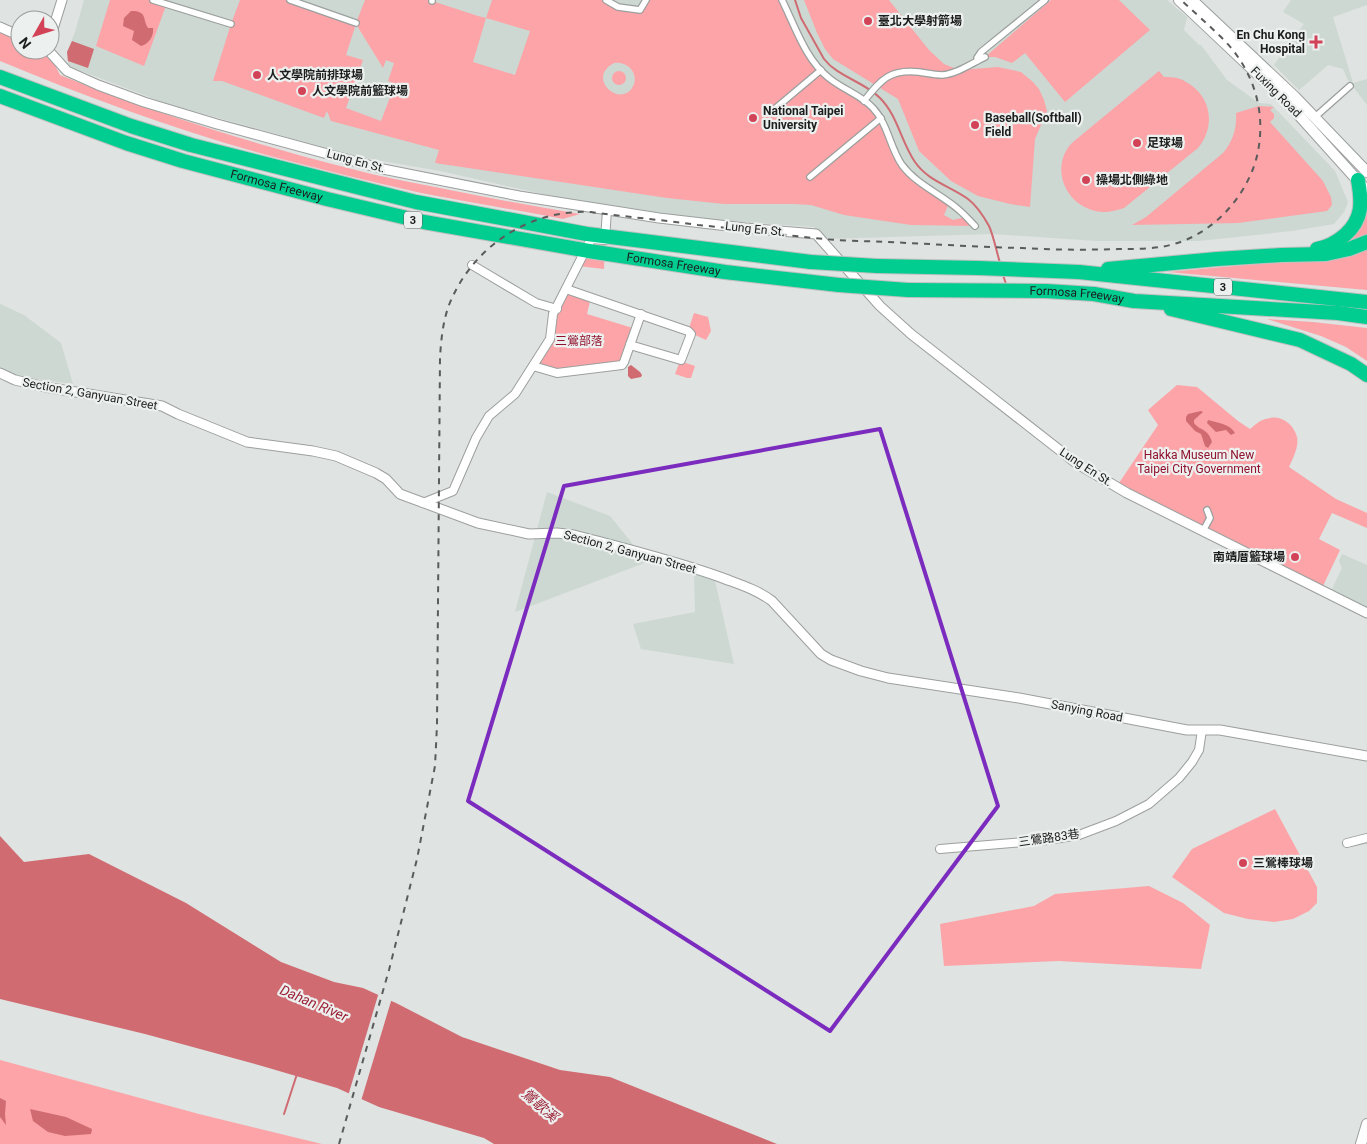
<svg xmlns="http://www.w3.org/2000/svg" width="1367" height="1144" font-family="Roboto,'Noto Sans TC',sans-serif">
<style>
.built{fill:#cdd8d2}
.green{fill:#fca4a8;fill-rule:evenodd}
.water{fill:#d06b72}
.pier{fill:#dfe3e1}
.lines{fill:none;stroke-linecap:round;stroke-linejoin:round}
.stream{stroke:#d06b72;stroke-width:2}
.pedestrian-casing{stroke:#9b9f9d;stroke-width:8}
.minor-casing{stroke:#9b9f9d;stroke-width:10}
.tertiary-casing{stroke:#9b9f9d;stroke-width:11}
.secondary-casing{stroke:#9b9f9d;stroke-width:12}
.motorway-casing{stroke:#bfc0c0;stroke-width:16}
.pedestrian{stroke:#fff;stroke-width:5.5}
.minor{stroke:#fff;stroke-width:8}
.tertiary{stroke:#fff;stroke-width:9}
.secondary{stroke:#fff;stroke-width:10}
.motorway{stroke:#00cd8f;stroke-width:14}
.rail{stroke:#5a5c5b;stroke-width:2;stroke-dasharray:6 6;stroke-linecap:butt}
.motorway-bridge-casing{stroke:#bfc0c0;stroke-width:16;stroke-linecap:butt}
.motorway-bridge{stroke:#00cd8f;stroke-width:14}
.marked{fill:none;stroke:#7b2cbf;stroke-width:4;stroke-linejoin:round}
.poi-dot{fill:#d34357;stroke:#ecf0ee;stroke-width:2}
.labels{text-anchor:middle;stroke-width:4.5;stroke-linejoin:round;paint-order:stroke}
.shield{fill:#ecf0ee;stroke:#5a5c5c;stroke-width:1}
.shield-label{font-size:11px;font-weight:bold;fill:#1c1d1d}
.poi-label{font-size:12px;font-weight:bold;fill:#1c1d1d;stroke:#ecf0ee;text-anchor:start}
.street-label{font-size:12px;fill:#1c1d1d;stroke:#ecf0ee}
.park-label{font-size:12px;fill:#90122e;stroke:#ecf0ee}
.water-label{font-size:14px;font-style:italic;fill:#9b2036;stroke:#ecf0ee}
</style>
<rect width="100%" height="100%" fill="#dfe3e1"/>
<!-- built -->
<g class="built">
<polygon points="84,0 1167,0 1187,17 1184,30 1199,45 1201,45 1227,80 1259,103 1271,104 1335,171 1348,202 1344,212 1334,224 1292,231 1199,241 1096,241 992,234 823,239 814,227 700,219 547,195 440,171 359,157 165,103 68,66 67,52 75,32"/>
<polygon points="1291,0 1367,0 1367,5 1333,17 1353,83 1367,79 1367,105 1348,80 1343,69 1328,65 1299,90 1274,65 1304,24 1283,12"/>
<polygon points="0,304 24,315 61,343 73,384 21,377 0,368"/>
<polygon points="547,492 610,516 647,562 515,612"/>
<polygon points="1342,554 1367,565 1367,607 1332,589 1342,568 1339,561"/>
<polygon points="694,573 715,581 734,664 641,649 633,624 695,612"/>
</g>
<!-- green -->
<g class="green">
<polygon points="110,0 168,0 144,66 96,46"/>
<path d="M240,0h50l66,23 9,-23h64l49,16 8,2 6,-18h114l12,7 21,3 7,-10h136l25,51 22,27 43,28 30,59 47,38 -5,12 9,5 13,-3 9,9 -64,-1 -67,-10 -33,-10 -17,-1h-70l-57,-6 -232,-35 4,-13 -108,-29 -4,-10 -3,7 -102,-37h-9l18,-57zM486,18l44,13 -15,44 -42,-13zM356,24l27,44 3,-8 8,3 -6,18 7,3 -14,37 -35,-13 17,-48 -17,-5zM614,63c12,-2 24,8 20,21 -10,27 -50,-5 -20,-21z"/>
<polygon points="804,0 889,0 929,50 944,64 959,70 998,67 1021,72 1033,82 1039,89 1044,100 1047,111 1035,139 1030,207 1010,204 978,196 951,181 919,151 898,99 833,59 825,49 817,33"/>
<polygon points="1051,0 1119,0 1150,30 1065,102 1025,53 1012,63 995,57 985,57"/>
<path d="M0,27l20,9v14h27l13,25c95,38 193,69 292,94 26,7 52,12 78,17 50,10 100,20 150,28l-17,5c-47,-9 -95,-17 -142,-26 -49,-11 -98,-23 -147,-36 -93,-25 -185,-59 -274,-96z"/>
<circle cx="619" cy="78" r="7"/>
<path d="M1159,71l5,6c5,0 11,0 16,2 4,1 7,4 11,6 21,15 24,43 7,63l-74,60c-11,4 -24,6 -35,1 -27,-10 -38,-46 -16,-67z"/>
<path d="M1259,106l15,1 -4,3 4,4v4l-4,4 53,59 8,16 1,8 -5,6 -89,12 -106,2 14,-8 77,-64c10,-12 14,-25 13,-40z"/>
<polygon points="1367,205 1367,236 1355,243 1340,244"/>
<polygon points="591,239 605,240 604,269 578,266"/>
<polygon points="1367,246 1367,290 1168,272 1333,257"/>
<polygon points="566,289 591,297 587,314 636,329 624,362 557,373 533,366 549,339 553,314"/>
<polygon points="694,313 708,317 711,331 706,340 693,334 689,328"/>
<polygon points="1267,319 1313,322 1367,328 1367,361 1346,347 1321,336"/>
<polygon points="680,361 695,366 691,378 687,378 675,374"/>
<path d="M1177,385l20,2 41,34 12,8c5,-4 10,-9 16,-10 14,-5 27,4 31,18 2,10 -4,21 -8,30l47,32 31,14v15l-35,-15 -13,26 21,11 -17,36 -21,-8 -27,-13 -156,-82 39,-58 -10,-15z"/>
<polygon points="1275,809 1317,887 1317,903 1309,911 1293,919 1274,922 1248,919 1224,913 1172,877 1192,849"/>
<polygon points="1149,886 1183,903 1210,925 1201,969 1059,961 944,966 940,924 1034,906 1055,894"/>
<polygon points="0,1060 199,1114 322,1144 0,1144"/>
</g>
<!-- water -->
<g class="water">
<path d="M131,11c17,0 11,8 17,17h5c1,8 -4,16 -12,18l-9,-6 2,-9 -11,-5 1,-8z"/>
<polygon points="72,41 94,49 88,68 68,61 67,52"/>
<polygon points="631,365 640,372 642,375 641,377 631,379 628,376 628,367"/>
<path d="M1201,411l2,1 -9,8v3c6,8 14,5 18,19l-4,6 -3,-2 -4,-12 -6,-3 -9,-10v-4l2,-3z"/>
<path d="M1208,420c10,3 22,4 27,13l-4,2 -5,-5 -10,2 -9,-9z"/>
<polygon points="0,836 24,862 89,854 186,903 281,962 334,982 363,988 396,1003 462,1037 560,1070 610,1077 777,1144 494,1144 484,1138 379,1107 337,1088 262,1066 145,1034 0,999"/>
<polygon points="0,1098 6,1101 5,1114 6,1125 0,1117"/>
<polygon points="30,1109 66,1117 92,1129 91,1134 65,1136 48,1132 33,1121"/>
</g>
<!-- pier -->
<g class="pier">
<polygon points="379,992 392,998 361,1101 348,1096"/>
<polygon points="1367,1134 1367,1144 1340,1144 1341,1140"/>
</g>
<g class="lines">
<!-- stream -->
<g class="stream">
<path d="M795,0l6,18 23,41c14,18 39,22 56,39 18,18 21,44 35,64 13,19 35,24 53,37 8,6 16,18 21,27 4,8 8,27 11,37"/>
<polyline points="1003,275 1006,284"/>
<polyline points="284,1114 297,1074"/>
</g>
<!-- pedestrian casing -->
<g class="pedestrian-casing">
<g id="pedestrian">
<polyline points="153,0 231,24"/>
<polyline points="290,0 356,23"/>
<polyline points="606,0 618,7 640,10 646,0"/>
<path d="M782,0c13,26 23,59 47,78 13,11 32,17 44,30 15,16 17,40 29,57 15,20 39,29 57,45 6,5 11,11 16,16"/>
<polyline points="432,1 432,0"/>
<path d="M864,101c17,-21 25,-32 55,-29 7,1 15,3 23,3 15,-1 30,-12 43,-18l-8,1 4,-6 64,-52"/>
<polyline points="771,112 821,70"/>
<polyline points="1315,117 1350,86"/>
<polyline points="810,177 881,118"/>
<polyline points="1203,531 1210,518 1207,510"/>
</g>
</g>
<!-- minor casing -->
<g class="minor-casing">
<g id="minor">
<polyline points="472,265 536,303 557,309"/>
<polyline points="566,289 688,331 691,334 681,360 630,345"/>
<polyline points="533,366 557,373 622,365 624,362 641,314"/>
<polyline points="423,503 453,491 476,438 489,416 515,394 550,339 553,314 591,239 605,240 607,210"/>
<polyline points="1347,843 1367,838"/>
<polyline points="940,849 1048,840 1079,835 1116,821 1149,804 1179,778 1192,762 1199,750 1202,730"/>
</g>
</g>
<!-- tertiary casing -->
<g class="tertiary-casing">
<g id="tertiary">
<polyline points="0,27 20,36"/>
<polyline points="50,37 53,29 62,0"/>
<polyline points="48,50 67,71 98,85 144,102 217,124 383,169 519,196 659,218 745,228 816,234 880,306 911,334 1076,463 1127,493 1367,613"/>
<path d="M0,373l15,7 30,7 117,19 16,8 69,28 66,9 23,5 40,17 10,6 14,15 78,29 51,11 28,-1 17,2c49,13 98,25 146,42 18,7 36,12 52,24l49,53 10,6 30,11 27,7 131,20 168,32h33l147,26"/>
</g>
</g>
<!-- secondary casing -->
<g class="secondary-casing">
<g id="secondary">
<polyline points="1179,0 1287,102 1367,191"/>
<polyline points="1192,0 1295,97 1367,172"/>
<polyline points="1361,1144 1367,1124"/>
</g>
</g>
<!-- motorway casing -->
<g class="motorway-casing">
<g id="motorway">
<polyline points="0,77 131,126 191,145 416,202 587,234 811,262"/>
<path id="s1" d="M0,96l126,47 57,18 144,38 97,23 165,29 136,21 114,13"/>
<path d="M1317,249c11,-2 20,-7 28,-14 18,-16 17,-33 13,-55"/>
<polyline points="877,266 978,268 1079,272 1367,302"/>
<polyline points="1108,269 1217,259 1281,255 1326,254 1349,249 1367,242"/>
<path id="s2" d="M908,290l138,1 48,3 40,7 204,12 29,4"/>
<polyline points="1171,309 1300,340 1351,364 1367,375"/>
</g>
</g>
<!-- pedestrian -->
<use href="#pedestrian" class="pedestrian"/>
<!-- minor -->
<use href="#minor" class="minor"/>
<!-- tertiary -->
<use href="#tertiary" class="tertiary"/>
<!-- secondary -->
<use href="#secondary" class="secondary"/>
<!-- motorway -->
<use href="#motorway" class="motorway"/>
<!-- rail -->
<path class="rail" d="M339,1144l50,-174 28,-111 18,-93 2,-41 3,-367c1,-18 3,-37 9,-53 23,-58 80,-96 142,-93 36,5 72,8 107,13 42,4 84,10 126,14 20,2 42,2 63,3 45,2 90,5 135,6 33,2 66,2 99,1 17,0 36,0 53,-5 40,-11 73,-48 83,-88 10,-43 -3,-85 -33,-116 -14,-14 -29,-27 -43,-40"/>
<!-- motorway-bridge casing -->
<g class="motorway-bridge-casing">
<g id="motorway-bridge">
<polyline points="811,262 877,266"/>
<polyline points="839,285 908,290"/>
</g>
</g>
<!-- motorway-bridge -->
<use href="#motorway-bridge" class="motorway-bridge"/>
</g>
<!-- marked area -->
<path class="marked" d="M880,429l118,377 -168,225 -362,-230 96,-315z"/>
<!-- markers -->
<g class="poi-dot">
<circle cx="868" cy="21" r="5"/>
<path d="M1313.5 34.5h5v5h5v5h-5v5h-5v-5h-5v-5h5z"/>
<circle cx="257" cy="75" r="5"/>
<circle cx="302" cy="91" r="5"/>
<circle cx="753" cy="118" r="5"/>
<circle cx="975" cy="125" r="5"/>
<circle cx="1137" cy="143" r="5"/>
<circle cx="1086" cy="180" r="5"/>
<circle cx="1295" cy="557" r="5"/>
<circle cx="1243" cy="863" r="5"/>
</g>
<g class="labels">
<!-- shield labels -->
<g class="shield">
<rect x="404" y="211.5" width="18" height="17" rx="4"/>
<rect x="1214" y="278.5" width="18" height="17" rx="4"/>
</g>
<g class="shield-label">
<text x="413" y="224">3</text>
<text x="1223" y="291">3</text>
</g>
<!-- poi labels -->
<g class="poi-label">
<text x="878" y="25">臺北大學射箭場</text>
<text x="1305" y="39" text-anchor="end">En Chu Kong<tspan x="1305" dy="14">Hospital</tspan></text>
<text x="267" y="79">人文學院前排球場</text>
<text x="312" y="95">人文學院前籃球場</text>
<text x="763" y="115">National Taipei<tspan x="763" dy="14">University</tspan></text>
<text x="985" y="122">Baseball(Softball)<tspan x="985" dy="14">Field</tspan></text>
<text x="1147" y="147">足球場</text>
<text x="1096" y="184">操場北側綠地</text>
<text x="1285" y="561" text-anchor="end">南靖厝籃球場</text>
<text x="1253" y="867">三鶯棒球場</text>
</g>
<!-- street labels -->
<g class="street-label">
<text transform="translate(1276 92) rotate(45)" y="4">Fuxing Road</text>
<text transform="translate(356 161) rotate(15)" y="4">Lung En St.</text>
<text dy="4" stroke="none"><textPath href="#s1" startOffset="291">Formosa Freeway</textPath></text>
<text transform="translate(755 229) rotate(6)" y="4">Lung En St.</text>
<text dy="4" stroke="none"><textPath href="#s1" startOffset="696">Formosa Freeway</textPath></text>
<text dy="4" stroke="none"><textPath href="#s2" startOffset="169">Formosa Freeway</textPath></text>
<text transform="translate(90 394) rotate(10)" y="4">Section 2, Ganyuan Street</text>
<text transform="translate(1086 467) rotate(33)" y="4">Lung En St.</text>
<text transform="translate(630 552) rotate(15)" y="4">Section 2, Ganyuan Street</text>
<text transform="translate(1087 711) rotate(11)" y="4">Sanying Road</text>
<text transform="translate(1049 838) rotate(-8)" y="4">三鶯路83巷</text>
</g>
<!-- park labels -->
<g class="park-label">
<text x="579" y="345">三鶯部落</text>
<text x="1199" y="459">Hakka Museum New<tspan x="1199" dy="14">Taipei City Government</tspan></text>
</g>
<!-- water labels -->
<g class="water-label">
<text transform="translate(314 1003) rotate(23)" y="5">Dahan River</text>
<text transform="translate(540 1105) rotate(41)" y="5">鶯歌溪</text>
</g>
</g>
<!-- north arrow -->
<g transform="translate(35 35) rotate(231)"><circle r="24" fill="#ecf0ee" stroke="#999c9a"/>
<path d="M0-4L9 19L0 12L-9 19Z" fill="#d34357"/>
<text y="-8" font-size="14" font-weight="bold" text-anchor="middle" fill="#1c1d1d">N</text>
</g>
</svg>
